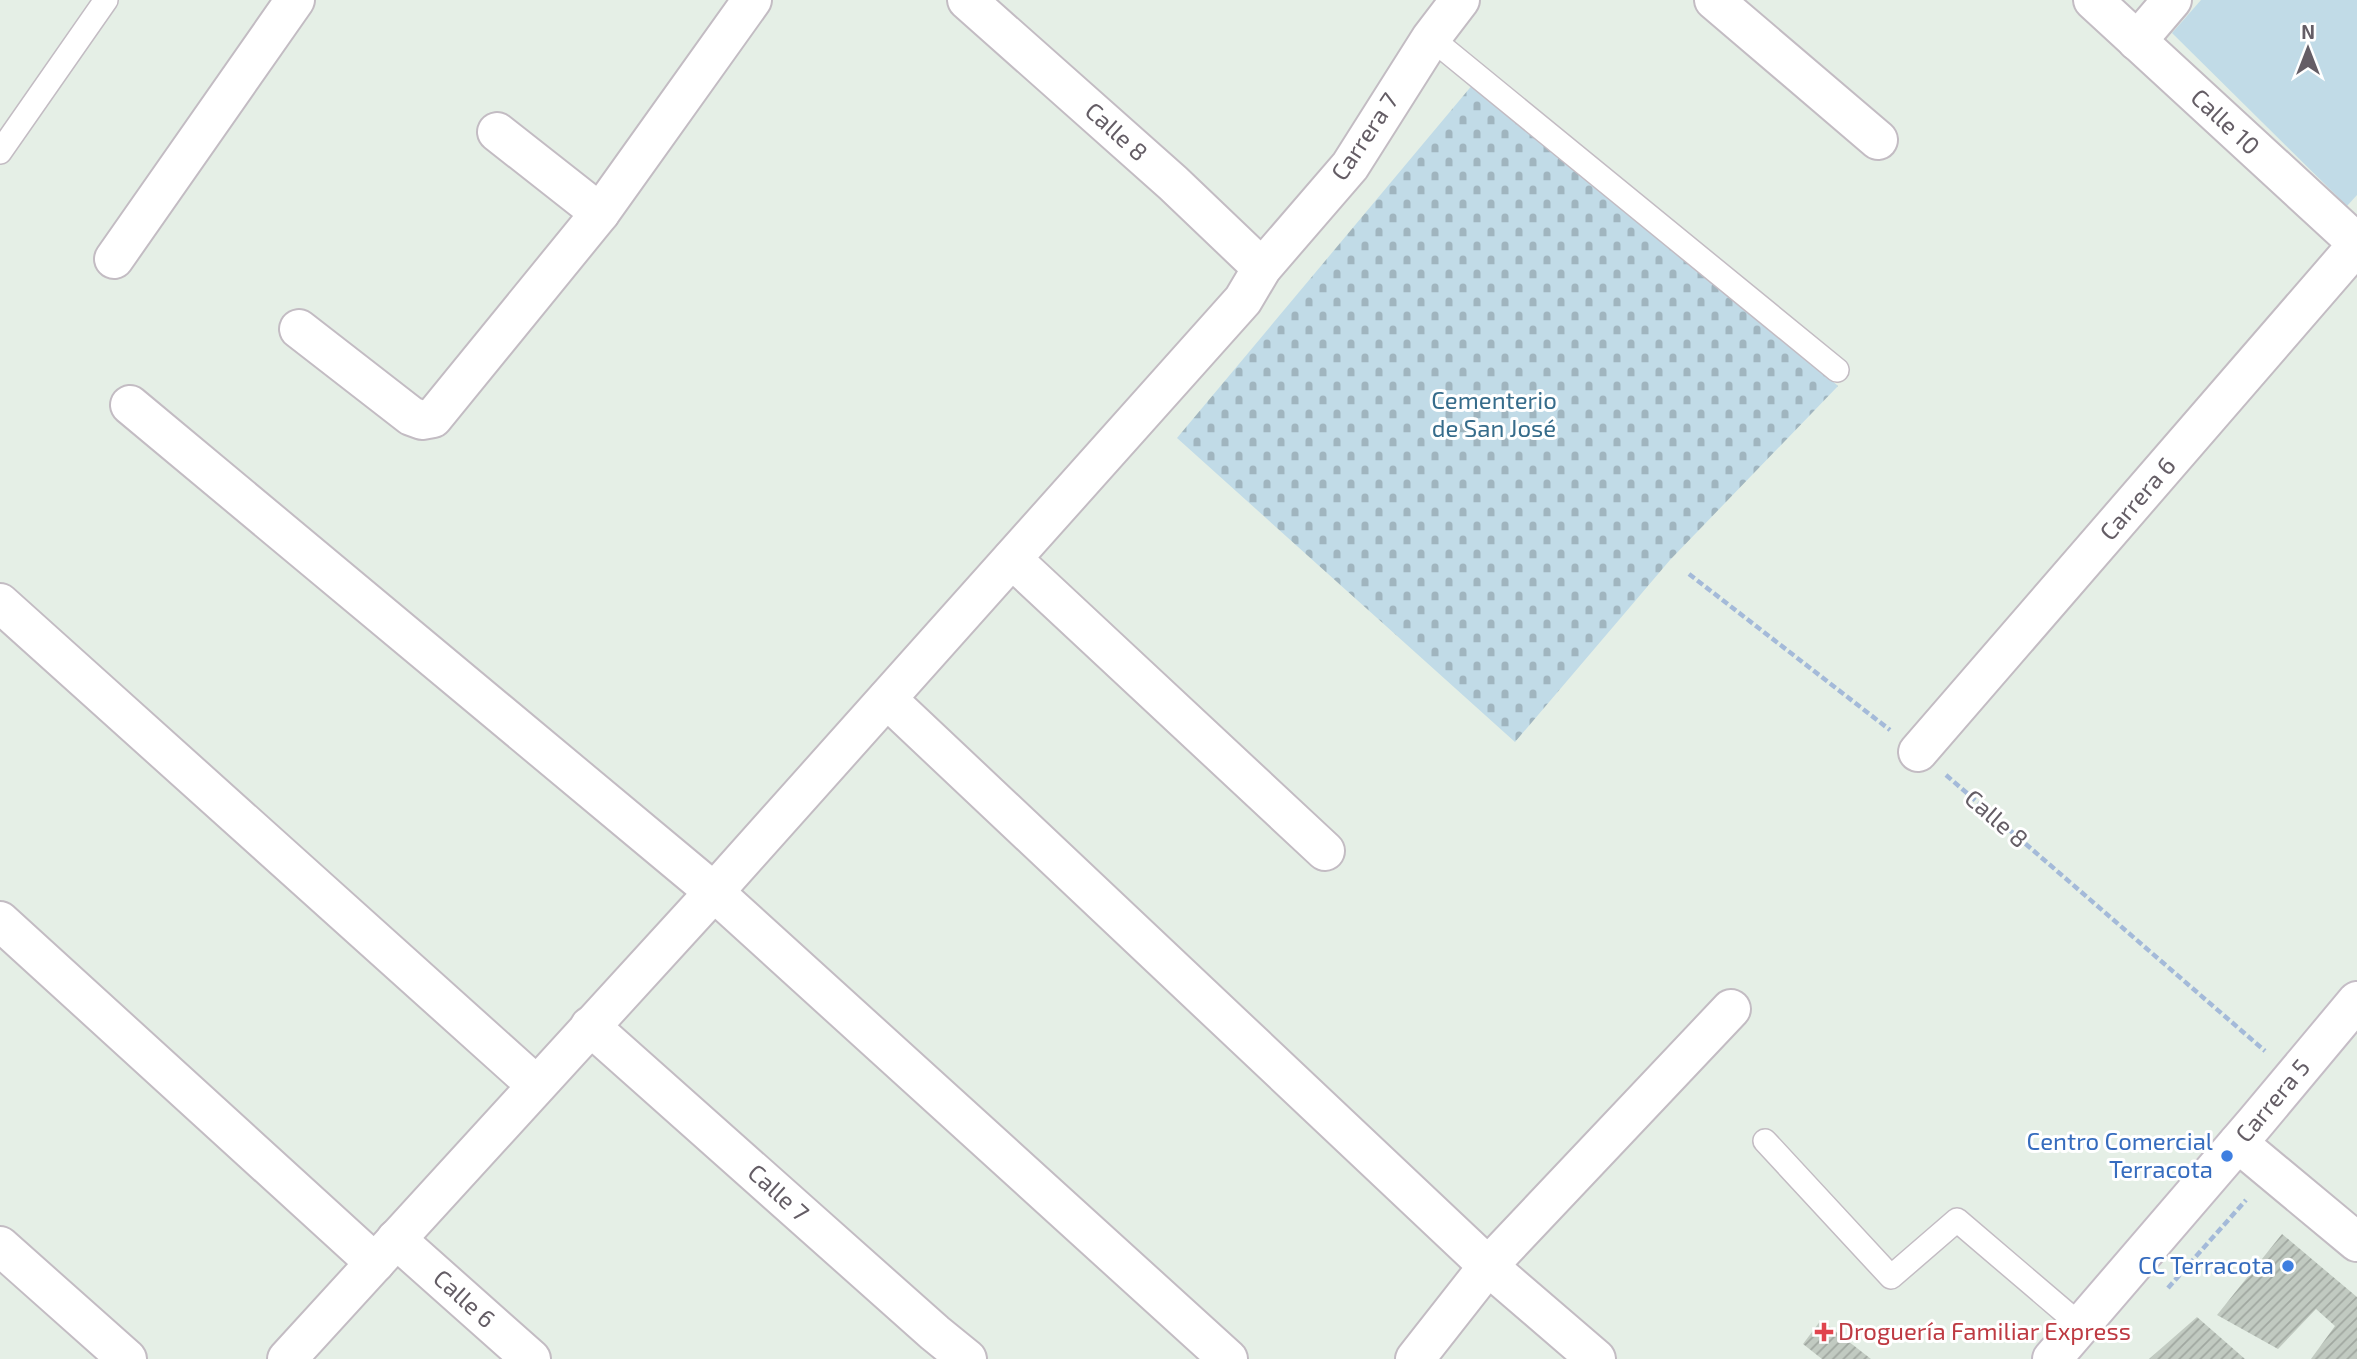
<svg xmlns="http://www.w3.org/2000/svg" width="2357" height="1359" font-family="'Exo 2',sans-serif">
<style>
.cemetery{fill:url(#cemetery-stones)}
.green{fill:#c1dbe7}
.building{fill:url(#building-hatch)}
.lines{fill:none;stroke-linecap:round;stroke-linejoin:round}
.service-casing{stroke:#c3bcc3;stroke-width:26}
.minor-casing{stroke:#c3bcc3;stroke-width:42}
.secondary-casing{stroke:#c5bdc6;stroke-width:42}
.path{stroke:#a4bad9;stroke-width:4.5;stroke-dasharray:7 3.5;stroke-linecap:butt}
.service{stroke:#fff;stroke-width:23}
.minor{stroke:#fff;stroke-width:38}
.secondary{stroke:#fff;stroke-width:38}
.shop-dot{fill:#3f7fe0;stroke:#fff;stroke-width:2.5}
.health-dot{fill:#e0444e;stroke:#fff;stroke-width:2.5}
.labels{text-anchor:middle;stroke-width:6;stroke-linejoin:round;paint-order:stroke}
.street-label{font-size:24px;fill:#645d65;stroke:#fff}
.park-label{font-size:24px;fill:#366c8b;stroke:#fff}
.shop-label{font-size:24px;fill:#366cbe;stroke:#fff;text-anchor:end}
.health-label{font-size:24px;fill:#be3a42;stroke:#fff;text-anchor:start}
</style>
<defs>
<pattern id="cemetery-stones" width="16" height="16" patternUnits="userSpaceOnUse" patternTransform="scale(1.75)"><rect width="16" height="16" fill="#c1dbe7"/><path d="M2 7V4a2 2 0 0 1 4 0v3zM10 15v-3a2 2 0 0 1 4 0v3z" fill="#a0b5bf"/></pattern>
<pattern id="building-hatch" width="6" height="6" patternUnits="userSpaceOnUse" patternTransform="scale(1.75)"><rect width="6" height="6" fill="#c1cac1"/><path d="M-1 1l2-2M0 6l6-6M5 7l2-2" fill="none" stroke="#a0a7a0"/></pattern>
</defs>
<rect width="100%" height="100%" fill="#e5efe6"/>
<!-- cemetery -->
<polygon class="cemetery" points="1484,71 1838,386 1670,560 1515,742 1177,438"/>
<!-- green -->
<polygon class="green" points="2201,0 2357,0 2357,195 2347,206 2172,33"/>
<!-- building -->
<g class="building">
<polygon points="2282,1234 2357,1297 2357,1359 2311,1359 2335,1326 2316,1309 2278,1349 2217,1315"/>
<polygon points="2197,1317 2245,1359 2149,1359"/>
<polygon points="1821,1320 1871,1359 1822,1359 1803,1344"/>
</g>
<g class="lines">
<!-- service casing -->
<g class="service-casing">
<g id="service">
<polyline points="1431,38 1837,370"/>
<polyline points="0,152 106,0"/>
<polyline points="1765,1141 1891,1277 1957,1220 2080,1325"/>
</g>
</g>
<!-- minor casing -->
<g class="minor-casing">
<g id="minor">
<polyline points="967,0 1173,183 1262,268"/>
<polyline points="1714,0 1878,140"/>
<polyline points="2093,0 2357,243"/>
<polyline points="2137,41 2172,0"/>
<polyline points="497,132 600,213"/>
<polyline points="114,259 295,0"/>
<polyline points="299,329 411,416 422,420 433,418 600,213 752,0"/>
<polyline points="130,405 714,892 1228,1359"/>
<polyline points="1012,559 1325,851"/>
<polyline points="0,603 536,1085"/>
<polyline points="887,699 1488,1266 1596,1359"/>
<polyline points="1918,752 2357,245"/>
<polyline points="0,921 375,1263"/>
<polyline points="590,1026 935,1333 967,1359"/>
<polyline points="2238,1143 2357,1242"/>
<polyline points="396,1239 531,1359"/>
<polyline points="0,1246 127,1359"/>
<polyline points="287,1359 714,892 1243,300 1262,268 1350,166 1431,38 1460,0"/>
<polyline points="1415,1359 1488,1266 1731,1009"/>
</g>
</g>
<!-- secondary casing -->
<g class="secondary-casing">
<polyline id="secondary" points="2052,1359 2255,1123 2357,1001"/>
</g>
<!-- path -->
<g class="path">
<polyline points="1689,574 1890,730"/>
<polyline points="1946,775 2265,1051"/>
<polyline points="2168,1288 2246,1200"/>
</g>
<!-- service -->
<use href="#service" class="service"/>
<!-- minor -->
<use href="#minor" class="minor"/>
<!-- secondary -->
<use href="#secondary" class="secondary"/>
</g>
<!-- markers -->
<g class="shop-dot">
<circle cx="2227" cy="1156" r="7"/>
<circle cx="2288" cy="1266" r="7"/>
</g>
<path class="health-dot" d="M1820.5 1321.5h7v7h7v7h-7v7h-7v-7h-7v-7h7z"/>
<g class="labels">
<!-- street labels -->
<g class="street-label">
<text transform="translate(2225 122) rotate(43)" y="8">Calle 10</text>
<text transform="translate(1116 132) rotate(42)" y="8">Calle 8</text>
<text transform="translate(1365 137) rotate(-56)" y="8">Carrera 7</text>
<text transform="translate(2138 499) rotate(-49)" y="8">Carrera 6</text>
<text transform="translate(1996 819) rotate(41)" y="8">Calle 8</text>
<text transform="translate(2273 1101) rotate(-50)" y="8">Carrera 5</text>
<text transform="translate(778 1193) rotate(42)" y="8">Calle 7</text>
<text transform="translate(464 1299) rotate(42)" y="8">Calle 6</text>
</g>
<!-- park labels -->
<g class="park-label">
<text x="1494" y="409">Cementerio<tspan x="1494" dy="28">de San José</tspan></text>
</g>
<!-- shop labels -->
<g class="shop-label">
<text x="2213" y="1150">Centro Comercial<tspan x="2213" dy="28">Terracota</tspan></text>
<text x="2274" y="1274">CC Terracota</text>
</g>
<!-- health labels -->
<g class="health-label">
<text x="1838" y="1340">Droguería Familiar Express</text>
</g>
</g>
<!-- north arrow -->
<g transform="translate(2308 49)" stroke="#ffffff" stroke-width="5" paint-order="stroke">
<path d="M0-5L12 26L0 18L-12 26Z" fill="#645d65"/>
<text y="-10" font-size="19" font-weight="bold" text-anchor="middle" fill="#645d65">N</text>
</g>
</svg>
